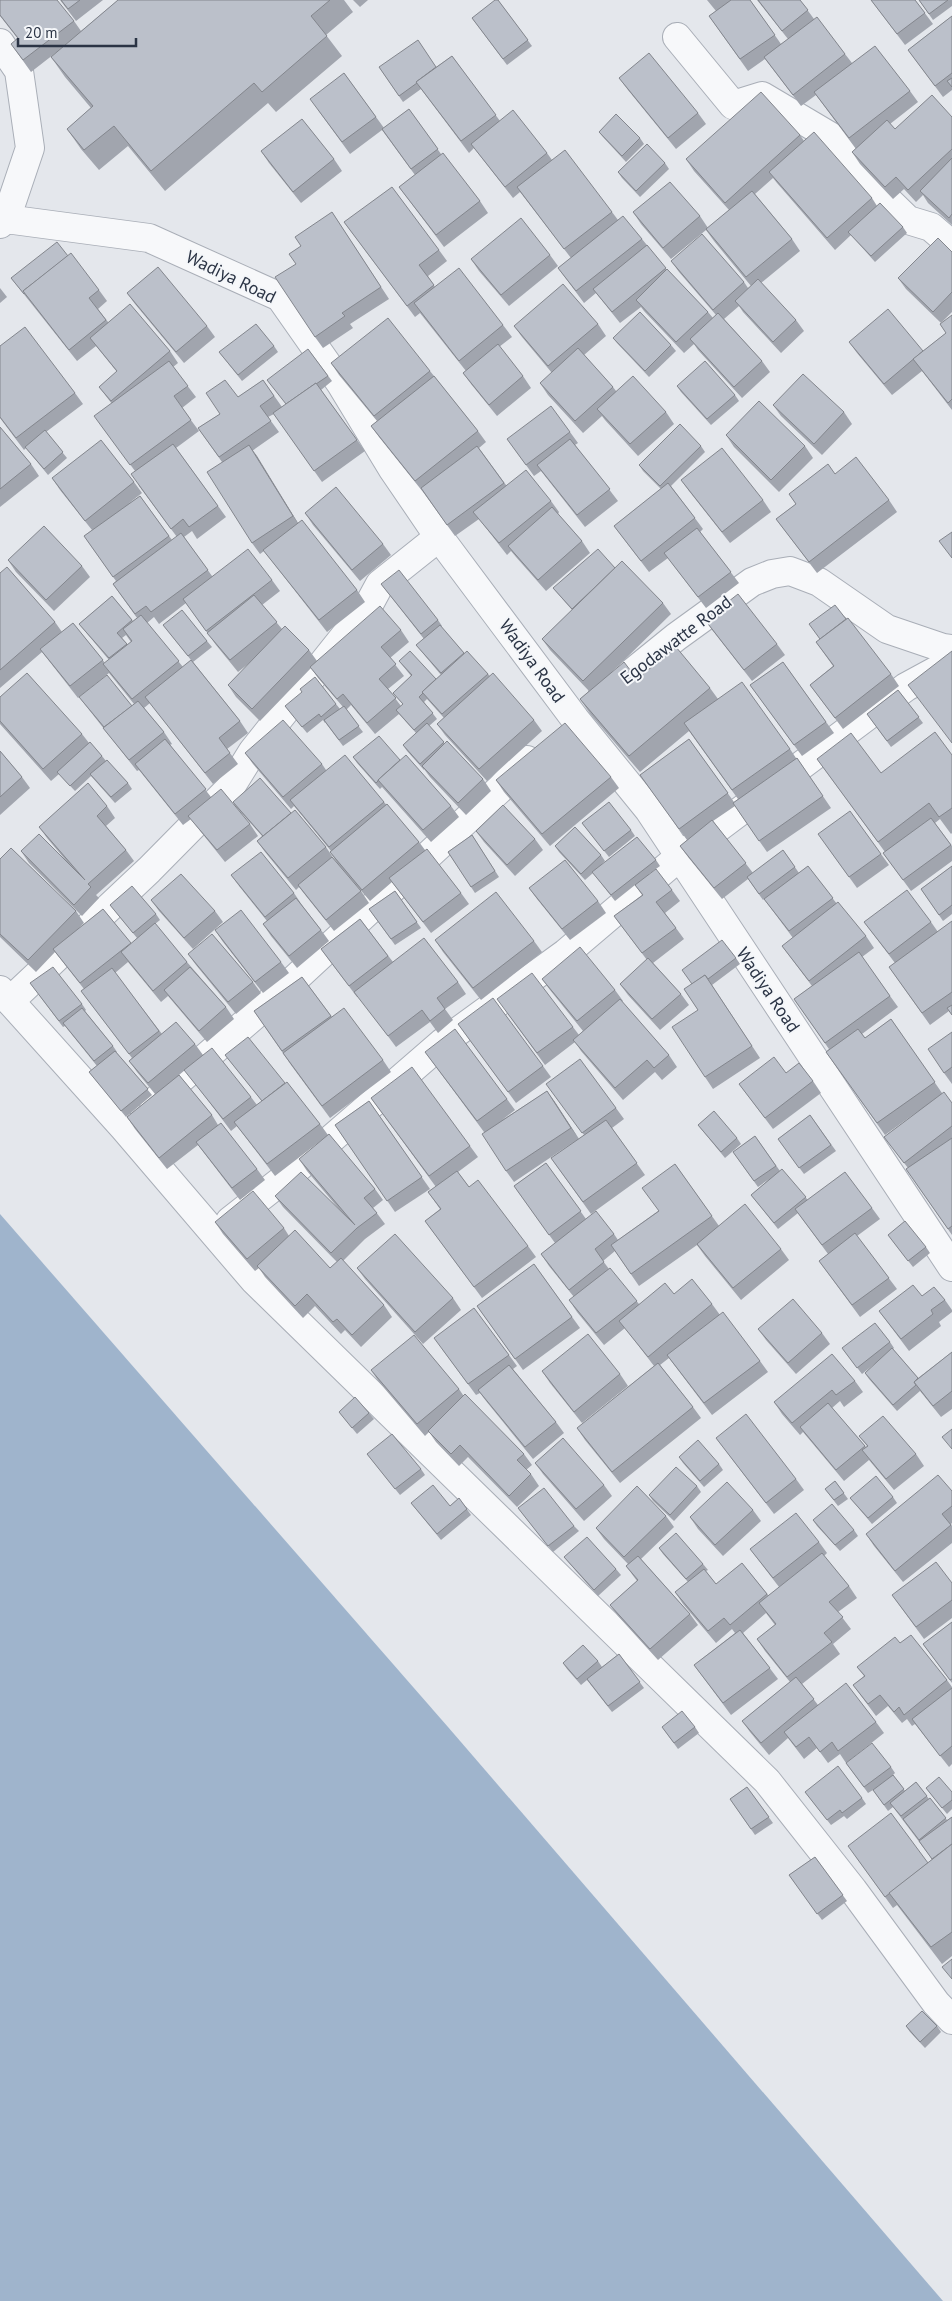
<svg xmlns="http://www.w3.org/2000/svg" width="952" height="2301" font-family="'PT Sans',sans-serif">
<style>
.water{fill:#9fb4cc}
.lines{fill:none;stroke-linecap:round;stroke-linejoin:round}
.minor-casing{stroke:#a9aeb7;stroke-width:30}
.minor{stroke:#f7f8fa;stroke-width:28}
.wall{fill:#a1a5ae;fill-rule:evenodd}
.shaded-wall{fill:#83868d}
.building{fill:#bbc0ca;stroke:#83868d}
.labels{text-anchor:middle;stroke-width:4;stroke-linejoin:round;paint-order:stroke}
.street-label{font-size:18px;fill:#2b3445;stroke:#f4f6f9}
</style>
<rect width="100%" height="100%" fill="#e4e7ec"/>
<!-- water -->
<polygon class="water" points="0,1214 448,1727 943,2301 0,2301"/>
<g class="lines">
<!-- minor casing -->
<g class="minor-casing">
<g id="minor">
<polyline points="677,37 733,105 762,96 833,138 870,183 908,220 931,227 952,245"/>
<polyline points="0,43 19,71 30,148 6,219"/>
<polyline points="0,224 6,219 149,238 280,297 341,384 392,468 439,537 575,719 649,810 952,1267"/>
<polyline points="602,697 676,637 752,582 772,574 790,571 819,582 887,629 943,648 952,649"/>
<polyline points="0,990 124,1128 254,1280 767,1781 853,1890 936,2003 952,2020"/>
<polyline points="10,1001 149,870 230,788 253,751 367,608 380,584 439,537"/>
<polyline points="154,1102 271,1001 501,788 527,760"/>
<polyline points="230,1221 300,1166 442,1043 566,953 679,857 906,687 941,668"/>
</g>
</g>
<!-- minor -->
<use href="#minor" class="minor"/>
</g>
<!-- wall -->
<g class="wall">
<polygon points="0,0 74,21 81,31 118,0 344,0 353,12 326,35 342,56 276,112 268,103 165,191 128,146 99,170 81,149 67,129 91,108 65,77 51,57 58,51 31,72 11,44 18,39 0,16"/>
<polygon points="60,0 103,0 76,21"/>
<polygon points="353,0 368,0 360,7"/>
<polygon points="498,0 532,46 507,65 472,18"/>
<polygon points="707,0 750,0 781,44 788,39 757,0 800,0 814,19 845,54 852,63 910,91 918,102 890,124 895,129 952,117 952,225 928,203 923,195 916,202 904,189 893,199 860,164 852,152 856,149 816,95 801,106 765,59 748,71 709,16 716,11"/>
<polygon points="871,0 915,0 933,24 905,45"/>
<polygon points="919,0 952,0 952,6 933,20"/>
<polygon points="952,16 952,90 943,97 908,50"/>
<polygon points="452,56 500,121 547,153 552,160 612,212 618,220 642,239 667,270 708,312 713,318 716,315 679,272 671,261 744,282 748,288 751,286 714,241 706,230 671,259 641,224 633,212 700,216 708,228 729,210 694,171 686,159 800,135 804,141 872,198 877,206 903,227 907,233 875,262 851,235 835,250 777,183 773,178 755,194 792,239 800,251 761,283 796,320 804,331 781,353 743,312 739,306 724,319 762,361 770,372 742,398 698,350 694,344 684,353 644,311 641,307 620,323 596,293 584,303 558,268 571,258 520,192 513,198 474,148 469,153 421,89 403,102 379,67 436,67"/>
<polygon points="344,73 384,128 409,109 441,154 480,201 488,213 444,247 399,187 415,175 382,130 350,154 318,110"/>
<polygon points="619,78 698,113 706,124 676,149 628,90"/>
<polygon points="599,132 640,138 644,144 626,162 603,137"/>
<polygon points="261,151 334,159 342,171 301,203 269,163"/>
<polygon points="665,163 669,169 640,197 622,178 618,172"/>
<polygon points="332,212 389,299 350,324 353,328 323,348 315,337 296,264 301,246"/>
<polygon points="344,222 439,250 447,261 428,276 435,287 503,325 512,337 499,347 523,376 531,388 497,416 471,384 463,373 466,371 420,313 415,317"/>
<polygon points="952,252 952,312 941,323 906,289 898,278"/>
<polygon points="550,255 558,266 509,306 479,271 471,259"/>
<path d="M68,256l31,34 8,11 -9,8 10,13 62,29 8,12 -5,4 23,30 -14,11 17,23 -23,17 50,69 -29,22 -5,-8 -8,6 28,39 60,4 8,11 -18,14 20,24 27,21 8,11 84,-31 8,12 -19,16 14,18 -16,13 13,17 2,-2 -10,-11 18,-17 -12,-15 37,18 5,-4 -25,-30 8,-6 -43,-55 57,36 4,6 -1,1 24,27 23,20 46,46 8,11 -55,50 -42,-46 -8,-11 7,-6 -17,-19 -3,3 13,17 -8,7 16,18 38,35 8,12 -25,24 -36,-38 -6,-8v1l-17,-19 -4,-6 13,-12 -17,-19 -24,20 -24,-29 -5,5 17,22 -20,14 -18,-24v1l-2,-3 -16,13 -22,-27 51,-2 4,5 3,-2 -25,-29 -7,-10 -51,53 -24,-24 -8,-12 24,-24 -14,11 -22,-27 -30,-42 -27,21 -5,-7 -7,6 36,44 8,-7 -28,-35 44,16 5,6 -19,15 47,59 8,12 -21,16 11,15 -25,20 -63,-81 -6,5 20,24 8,12 -2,1 41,52 39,27 8,12 -33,26 -28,-35 -6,-8 -8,6 -44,-55 -2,1 -58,-74 53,9 2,-2 -25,-31 -31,25 -36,-46 -42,36v-115l55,49 7,10 11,-9 32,40 4,-3 -30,-36 33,-28 21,25 4,-3 -24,-34 3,-3 -32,-45 8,-6 -32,-40 -8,-12 82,4 8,11 -14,11 12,-8 32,44 5,-3 -38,-51 -4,-15 -32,-43 9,-24 -13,-17 18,-15 -21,-26 -19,15 -66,-83zM126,635l5,7 -3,3 -6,-7z"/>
<polygon points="0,288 7,297 0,303"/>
<polygon points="127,293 207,326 215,337 184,363 135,304"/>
<polygon points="952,315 952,410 922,371 892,395 857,353 849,342 923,351 946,333"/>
<polygon points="598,324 606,336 584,355 613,387 616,391 666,412 674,424 638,456 605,420 602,416 583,433 548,395 540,383 552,373 522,337 514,326"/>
<polygon points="613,338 671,345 676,351 649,377 617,343"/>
<polygon points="0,346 75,393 83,404 46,432 67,458 48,475 26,448 24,450 0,418"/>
<polygon points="274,346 278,352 242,381 219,352"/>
<polygon points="308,349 332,381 321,390 365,451 322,482 274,414 268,417 279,432 252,451 298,523 357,590 365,602 327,632 264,551 260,554 252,543 222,462 198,428 220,414 238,397 263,380 282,407 286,405"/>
<polygon points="331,363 430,371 478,431 486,442 479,448 506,485 551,501 559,512 558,514 582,541 590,553 546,591 516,557 511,551 507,555 479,519 455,536 423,492 379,437 371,426 377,421 339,375"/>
<polygon points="677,386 735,395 739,401 711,425 681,392"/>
<polygon points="773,405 844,412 852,424 822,455 781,416"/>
<polygon points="0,427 31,464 39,476 0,507"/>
<polygon points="570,432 578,443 575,445 618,501 585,527 541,471 534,476 507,439"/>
<polygon points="726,435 805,446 813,458 779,492 734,447"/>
<polygon points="701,446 705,452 671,486 703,529 700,532 739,583 706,608 668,558 649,572 614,526 661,489 643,471 639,465"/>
<polygon points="835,474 889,500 897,512 817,573 776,519 796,504 789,494"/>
<polygon points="681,480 763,500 771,512 730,543 689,491"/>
<polygon points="305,513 383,544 391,555 360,581 313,525"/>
<polygon points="8,560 82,566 90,577 54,611 16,572"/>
<polygon points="615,568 663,603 671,614 611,673 637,679 710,688 718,699 790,749 796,758 797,758 831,808 767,852 735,806 713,821 753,873 783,850 799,873 808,866 837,904 866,936 874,948 862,957 898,1007 862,1034 865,1038 891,1019 942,1093 952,1103 952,1235 906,1169 908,1168 884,1137 921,1109 885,1135 826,1052 829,1049 794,999 812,986 782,946 793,938 764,899 763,900 748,879 722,899 688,857 680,846 687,840 640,775 689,739 734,802 738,799 689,731 640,772 591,715 580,699 589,691 550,650 542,639 572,610 553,588"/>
<polygon points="846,619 891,674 899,686 843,729 810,685 833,666 816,642"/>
<polygon points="705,620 777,644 785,655 752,681 713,631"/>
<polygon points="783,662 834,733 802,756 750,685"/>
<polygon points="898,690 923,723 891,747 867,714"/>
<polygon points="0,697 82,734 89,743 102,756 106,761 128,783 132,789 115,803 91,776 75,791 59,774 51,781 0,724"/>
<polygon points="0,751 22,777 30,788 0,815"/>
<polygon points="245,753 322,764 326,770 384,802 419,842 425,850 461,893 469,904 431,933 392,882 370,901 338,864 330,852 331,851 294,806 291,809 253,764"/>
<polygon points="952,755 952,833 951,834 940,819 935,823 952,846 952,861 911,891 883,853 885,852 817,759 881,773"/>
<polygon points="353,757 400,760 451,806 459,817 431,842 382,787 380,789 357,763"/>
<polygon points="611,777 619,788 550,846 504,792 496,780"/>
<polygon points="233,802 291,813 326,847 334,859 361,891 369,903 334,931 306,896 299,887 296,890 265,852 257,841 262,836 237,808"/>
<polygon points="107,806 115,818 106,826 126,850 134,861 96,895 99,898 82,916 29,863 21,851 68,863 47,838 39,827"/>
<polygon points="582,823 631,830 635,836 609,857"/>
<polygon points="476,831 535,839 543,850 515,876 484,842"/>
<polygon points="472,835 499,877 475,893 448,852"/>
<polygon points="826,845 881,854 889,865 857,888"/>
<polygon points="555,846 601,855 605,861 600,866 656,860 660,866 649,874 672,890 680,901 665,913 684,939 653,963 681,994 689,1005 660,1030 628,995 620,984 647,960 614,916 642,895 635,885 615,901 593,873 585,880 559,852"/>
<polygon points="0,859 76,911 84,923 78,929 103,909 131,944 137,938 110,905 156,914 160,920 155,924 187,962 193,969 226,1007 234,1019 207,1042 168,996 161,1002 128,962 115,973 162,1034 195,1044 203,1055 251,1097 257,1105 262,1101 225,1055 285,1083 320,1124 328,1135 375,1189 383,1200 373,1208 385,1224 365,1239 343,1261 384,1305 392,1317 361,1347 345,1330 341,1334 315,1306 303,1318 265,1277 259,1268 255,1271 223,1234 215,1222 284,1228 289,1236 330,1268 337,1262 283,1207 275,1196 344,1215 307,1171 299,1159 323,1139 275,1176 237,1126 231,1131 185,1070 179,1075 212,1115 218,1125 257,1169 265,1180 240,1200 198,1145 167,1169 135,1129 127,1117 155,1094 137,1072 129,1061 132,1058 81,991 84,989 55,952 36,972 0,937"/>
<polygon points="952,866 952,914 943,921 921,889"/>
<polygon points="231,875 294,893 302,905 321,930 329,941 297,968 271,936 263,924 267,921 239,886"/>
<polygon points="529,888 598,901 606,913 570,940 537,899"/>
<polygon points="395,891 421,928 395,945 369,909"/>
<polygon points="151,900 215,911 223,922 193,949 159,911"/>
<polygon points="360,919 393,962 458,982 466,994 445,1009 453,1020 438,1033 430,1022 396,1047 358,996 357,997 321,949"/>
<polygon points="952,921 952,1015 949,1011 930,1025 889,967 895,963 864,922 931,922 938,932"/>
<polygon points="215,930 281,962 289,973 263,993 223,942"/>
<polygon points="435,940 534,941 542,952 481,1000 443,952"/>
<polygon points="188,954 253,982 261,993 236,1014 196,965"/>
<polygon points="736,958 740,964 712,985 760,1058 713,1089 705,1077 698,1010 684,989"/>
<polygon points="302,977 332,1017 383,1060 391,1072 330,1118 291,1065 254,1011"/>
<polygon points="542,979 615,990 623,1001 622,1002 669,1055 677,1067 662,1080 655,1072 623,1100 581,1051 575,1042 545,1065 505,1010 573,1027 579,1035 583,1031 550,990"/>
<polygon points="30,983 82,1004 86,1010 85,1011 113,1046 117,1052 116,1052 152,1095 126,1117 89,1072 97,1066 65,1026 63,1027"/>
<polygon points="458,1024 543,1066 551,1077 516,1103"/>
<polygon points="952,1032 952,1084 944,1073"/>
<polygon points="425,1052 507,1099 515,1110 502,1120 547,1091 579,1139 584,1135 555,1095 616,1108 624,1119 612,1128 645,1175 591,1214 551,1158 578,1139 514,1182 506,1171 484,1132"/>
<polygon points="786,1073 813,1081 821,1093 773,1129 739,1084"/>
<polygon points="371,1098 470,1146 478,1157 458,1172 469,1187 528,1246 536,1257 482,1298 425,1221 440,1209 428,1192 436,1187"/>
<polygon points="369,1101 430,1189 395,1212 335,1125"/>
<polygon points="810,1115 836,1151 804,1174 778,1139"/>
<polygon points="698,1125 737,1138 741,1144 725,1158"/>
<polygon points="755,1136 780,1171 808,1200 872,1208 880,1219 857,1236 897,1289 860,1317 819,1261 828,1254 798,1213 778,1229 751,1195 769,1179 758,1187 733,1152"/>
<polygon points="546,1163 586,1219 614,1234 618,1240 658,1211 675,1164 719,1226 781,1249 789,1260 741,1300 705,1256 697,1245 639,1286 615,1251 603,1261 609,1269 639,1304 674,1294 712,1304 720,1315 760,1361 768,1372 712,1415 669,1358 660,1365 693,1407 701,1418 620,1483 585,1440 577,1428 654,1366 625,1328 604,1345 577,1312 569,1300 574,1297 549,1266 541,1254 555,1243 514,1186"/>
<polygon points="888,1235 926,1247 930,1253 913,1267"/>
<polygon points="534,1264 580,1328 523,1370 477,1306"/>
<polygon points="357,1268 453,1298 461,1310 423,1344 365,1279"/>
<polygon points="922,1296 945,1300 952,1310 952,1312 939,1322 941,1326 909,1351 879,1311"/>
<polygon points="758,1329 822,1333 830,1344 796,1374 766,1340"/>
<polygon points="890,1342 894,1348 893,1349 918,1378 952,1352 952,1409 941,1417 920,1391 897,1411 869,1379 865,1373 877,1362 862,1374 842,1348"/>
<polygon points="442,1349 509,1355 517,1366 513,1369 556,1422 564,1433 533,1459 486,1401 480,1393 476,1395"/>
<polygon points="371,1370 459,1389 463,1395 524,1454 532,1465 526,1470 531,1474 539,1486 517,1507 468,1457 459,1466 436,1442 429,1432 425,1436 379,1382"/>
<polygon points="542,1371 620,1374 628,1386 582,1423 550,1383"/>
<polygon points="855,1381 863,1392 844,1407 840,1401 832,1408 866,1447 867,1446 859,1436 916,1454 924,1466 894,1490 869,1460 844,1481 808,1438 803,1432 800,1435 782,1414 774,1402"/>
<polygon points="339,1412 369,1413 374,1419 357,1434"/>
<polygon points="716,1438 796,1479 804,1490 774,1514"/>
<polygon points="367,1454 421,1469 425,1475 400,1495"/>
<polygon points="679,1457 719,1464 723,1470 704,1487 683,1463"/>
<polygon points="535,1463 604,1485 612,1496 584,1521 543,1474"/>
<polygon points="835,1481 848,1499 838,1506 825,1489"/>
<polygon points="697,1486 701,1492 674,1521 653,1501 649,1495"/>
<polygon points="952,1491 952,1523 951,1524 952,1526 952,1543 903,1582 874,1546 866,1534"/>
<polygon points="893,1497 897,1503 872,1524 850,1498"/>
<polygon points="459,1498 471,1515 441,1540 411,1503 450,1506"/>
<polygon points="518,1508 574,1526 579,1531 553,1552"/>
<polygon points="753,1510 761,1521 723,1556 698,1529 690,1517"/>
<polygon points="666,1516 674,1527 641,1559 690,1614 698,1625 658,1660 618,1616 610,1605 637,1581 626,1566 628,1564 604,1539 596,1528"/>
<polygon points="813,1520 854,1530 858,1536 840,1551 817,1526"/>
<polygon points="819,1542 827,1553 824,1556 849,1586 857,1598 838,1612 851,1629 833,1644 840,1654 802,1684 818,1705 876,1722 884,1733 846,1763 840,1754 828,1763 817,1748 804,1759 788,1738 769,1755 750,1732 742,1721 790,1682 765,1651 757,1639 775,1625 766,1613 743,1633 778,1679 731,1715 694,1665 735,1633 732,1629 716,1643 683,1604 675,1592 688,1582 663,1554 659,1548 703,1564 708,1570 706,1571 716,1584 742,1563 769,1596 779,1587 750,1549"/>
<polygon points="564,1557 616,1569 621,1575 598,1596 569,1563"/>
<polygon points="952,1583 952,1618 924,1639 892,1595"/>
<polygon points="952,1622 952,1683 923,1644"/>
<polygon points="900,1643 947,1680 952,1687 952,1764 949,1767 915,1724 912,1726 907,1719 902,1723 888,1706 876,1716 853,1685 864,1676 857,1667"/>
<polygon points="619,1654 644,1688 612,1712 587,1680 581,1685 567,1669 563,1663 598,1661 602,1667"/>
<polygon points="662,1727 695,1727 699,1733 678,1749"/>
<polygon points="846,1763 891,1767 895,1773 893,1775 905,1791 916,1782 929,1799 930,1798 947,1820 952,1817 952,1956 942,1964 897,1905 893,1908 856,1857 928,1863 932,1859 893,1807 888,1811 873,1790 868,1793"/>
<polygon points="747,1787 773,1823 755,1835 730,1799"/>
<polygon points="926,1788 952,1792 952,1809 947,1814"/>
<polygon points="805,1792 862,1798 866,1804 847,1819 844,1816 831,1825"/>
<polygon points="815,1857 847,1901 822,1920 789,1875"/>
<polygon points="906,2026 937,2026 941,2032 925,2048 910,2032"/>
</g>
<!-- shaded-wall -->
<g class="shaded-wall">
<polygon points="249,445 257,456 301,528 293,516"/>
<polygon points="547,1091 555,1102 579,1139 571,1128"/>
</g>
<!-- building -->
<g class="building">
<polygon points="0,0 57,0 74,21 23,60 11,44 18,38 0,15"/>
<polygon points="61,0 80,0 68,9"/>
<polygon points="118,0 330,0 311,16 327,36 262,92 254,83 151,171 114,126 84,150 67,129 93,106 51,57"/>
<polygon points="495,0 498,0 528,40 503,59 472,18"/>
<polygon points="731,0 750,0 775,35 740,59 709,16"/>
<polygon points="758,0 800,0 808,10 782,31"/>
<polygon points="871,0 915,0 925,13 897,34"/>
<polygon points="919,0 948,0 929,14"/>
<polygon points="952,16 952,73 935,86 908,50"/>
<polygon points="817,17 845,54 793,95 764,57"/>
<polygon points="418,40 436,67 416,82 417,83 399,96 379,67"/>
<polygon points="875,46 910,91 849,138 814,92"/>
<polygon points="649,53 698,113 668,138 619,78"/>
<polygon points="452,56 496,115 461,141 416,82"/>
<polygon points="344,73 376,117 342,142 310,99"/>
<polygon points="952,78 952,87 947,81"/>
<polygon points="761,92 800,135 725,203 686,159"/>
<polygon points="932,95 952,117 952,149 908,190 896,177 885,187 852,152 887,120 895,129"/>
<polygon points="409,109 438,149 411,169 382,129"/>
<polygon points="513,110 547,153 505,187 471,144"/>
<polygon points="616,114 640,138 622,156 599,132"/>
<polygon points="302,119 334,159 293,192 261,151"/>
<polygon points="814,132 872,198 827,238 769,172"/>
<polygon points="647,144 665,163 636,191 618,172"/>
<polygon points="565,150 612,212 564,249 517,187"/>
<polygon points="443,153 480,201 436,235 399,187"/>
<polygon points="952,158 952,214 949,218 920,191"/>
<polygon points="670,182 700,216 663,248 633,212"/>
<polygon points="392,187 439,250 419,265 434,285 407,306 344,222"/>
<polygon points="752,191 792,239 746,277 706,229"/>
<polygon points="880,203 903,227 871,256 848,232"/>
<polygon points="332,212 381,287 342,313 345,316 315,337 275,277 296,264 289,254 301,246 295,237"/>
<polygon points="623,216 642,239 576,291 558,268"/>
<polygon points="521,218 550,255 501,295 471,259"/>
<polygon points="702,234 744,282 713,310 671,261"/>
<polygon points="938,238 952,252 952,292 933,312 898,278"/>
<polygon points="57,242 68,256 23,291 25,293 24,294 11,278"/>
<polygon points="647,245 666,268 612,312 593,289"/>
<polygon points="71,253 99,290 89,298 106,320 69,350 23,291"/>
<polygon points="158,267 207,326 176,352 127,293"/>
<polygon points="459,268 503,325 459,361 414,303"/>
<polygon points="667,269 708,312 676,342 636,300"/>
<polygon points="758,279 796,320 773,342 735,301"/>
<polygon points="563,284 598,324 548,366 514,326"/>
<polygon points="130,304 170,351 111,401 99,387 117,371 90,338"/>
<polygon points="888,309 923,351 884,384 849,342"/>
<polygon points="640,312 671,345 645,371 613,338"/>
<polygon points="718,313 762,361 734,387 690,339"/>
<polygon points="952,315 952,399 948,403 913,359 946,333 940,324"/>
<polygon points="388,318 430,371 374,416 331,363"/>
<polygon points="256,324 274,346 238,375 219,352"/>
<polygon points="25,327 75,393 16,438 0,417 0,346"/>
<polygon points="498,344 523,376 489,405 463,373"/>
<polygon points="578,348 613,387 575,421 540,383"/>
<polygon points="308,349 328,376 316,384 316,383 286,404 267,380"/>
<polygon points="169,361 188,386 174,396 191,420 130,465 94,416"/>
<polygon points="705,361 735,395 707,419 677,386"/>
<polygon points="803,374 844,412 814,444 773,405"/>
<polygon points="434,376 478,431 415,481 371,426"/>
<polygon points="633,376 666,412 630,444 597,409"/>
<polygon points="225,380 238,397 263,380 274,396 260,406 271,421 219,457 198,428 220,414 206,393"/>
<polygon points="316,383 357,440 314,471 273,413"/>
<polygon points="759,401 805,446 771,480 726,435"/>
<polygon points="551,406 570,432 526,465 507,439"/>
<polygon points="680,424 701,446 660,486 639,465"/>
<polygon points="0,427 31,464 0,489"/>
<polygon points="45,430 63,452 44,469 25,447"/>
<polygon points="570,439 610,489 577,515 537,465"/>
<polygon points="101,440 134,482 85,521 52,478"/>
<polygon points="173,444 218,506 189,527 183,519 171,529 131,474"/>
<polygon points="249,445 293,516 252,543 207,472"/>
<polygon points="477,446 504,483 447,525 421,488"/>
<polygon points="722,448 763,500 722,532 681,480"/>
<polygon points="856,457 889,500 809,562 776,519 796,504 789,494 828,464 835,474"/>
<polygon points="526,470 551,501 499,543 473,512"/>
<polygon points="668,483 695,518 641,561 614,526"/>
<polygon points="336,487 383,544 352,570 305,513"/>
<polygon points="140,496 169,536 113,577 84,536"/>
<polygon points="552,507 582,541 538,580 508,546"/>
<polygon points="302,520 357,590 319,620 263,550"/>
<polygon points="44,526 82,566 46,600 8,560"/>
<polygon points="697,528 731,572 698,597 664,553"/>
<polygon points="952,532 952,558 939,541"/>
<polygon points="181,533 208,570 151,612 146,606 135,614 113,584"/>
<polygon points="248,549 272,580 206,631 183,599"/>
<polygon points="598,549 615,568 572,609 553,588"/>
<polygon points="622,561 663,603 583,681 542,639"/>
<polygon points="7,567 55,622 0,670 0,573"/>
<polygon points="399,570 438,620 421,634 381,584"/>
<polygon points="738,594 777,644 744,670 705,620"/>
<polygon points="254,595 277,622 230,660 207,633"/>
<polygon points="112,596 132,620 117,633 127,644 109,658 79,624"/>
<polygon points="835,605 846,619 820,639 809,624"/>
<polygon points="380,606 401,630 381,647 396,664 379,679 396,698 367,723 343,694 337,699 310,667"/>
<polygon points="182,610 207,641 188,656 163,625"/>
<polygon points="141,615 179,661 132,699 103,664 132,641 123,629"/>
<polygon points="848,618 891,674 835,718 810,685 834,666 816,642"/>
<polygon points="73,623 103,660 70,686 40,649"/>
<polygon points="440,625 464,653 441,673 416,645"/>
<polygon points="285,626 309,650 252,709 228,685"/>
<polygon points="676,647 710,688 629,756 580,699 624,662 637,679"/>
<polygon points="410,651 436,679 422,692 423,693 419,697 433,713 414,730 396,710 403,704 393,693 412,675 399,661"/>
<polygon points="467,651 488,674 442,714 422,692"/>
<polygon points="952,651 952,743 908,685"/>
<polygon points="191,660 240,721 219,738 230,753 205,773 145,697"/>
<polygon points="783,662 826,722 794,745 750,685"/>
<polygon points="27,673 82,734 43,769 0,721 0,697"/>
<polygon points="493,673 534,720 479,769 437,724"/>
<polygon points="107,675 132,706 104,727 79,697"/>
<polygon points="315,677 336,704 321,717 319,714 302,727 285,706 302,692 300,689"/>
<polygon points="742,682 790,749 732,790 684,723"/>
<polygon points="898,690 919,717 887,741 867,714"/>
<polygon points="138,701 164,732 129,760 103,728"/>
<polygon points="344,706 359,726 339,740 324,720"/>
<polygon points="283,720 322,764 283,797 245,753"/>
<polygon points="427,723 444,742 420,764 403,745"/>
<polygon points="565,723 611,777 542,834 496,780"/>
<polygon points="935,732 952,755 952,808 939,817 929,803 878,842 817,759 851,733 881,773"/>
<polygon points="379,736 400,760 378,780 378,781 376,783 353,757"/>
<polygon points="165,739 206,789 175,814 135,764"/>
<polygon points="689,739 728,793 679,829 640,775"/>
<polygon points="447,741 483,779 458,803 422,766"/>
<polygon points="90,742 102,756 70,786 57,772"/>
<polygon points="0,751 22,777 0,797"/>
<polygon points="345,755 384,802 329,847 290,800"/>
<polygon points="406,755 451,806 423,830 378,780"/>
<polygon points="797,758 823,796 759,841 733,803"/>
<polygon points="107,760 128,783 111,797 90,774"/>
<polygon points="260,778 291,813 263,836 233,802"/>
<polygon points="88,783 107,806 97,816 126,850 88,884 91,887 74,905 21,851 39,834 85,880 39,827"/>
<polygon points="221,789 250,824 217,850 188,816"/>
<polygon points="609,802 631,830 604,851 582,823"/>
<polygon points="387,804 419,842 362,890 330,852"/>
<polygon points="503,805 535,839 507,865 476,831"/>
<polygon points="295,810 326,847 288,878 257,841"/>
<polygon points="850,811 881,854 849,877 818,834"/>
<polygon points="931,818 951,845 903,880 883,853"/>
<polygon points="712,820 746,863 714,888 680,846"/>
<polygon points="575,827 601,855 581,874 555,846"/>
<polygon points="472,835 495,871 471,887 448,852"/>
<polygon points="637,837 656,860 611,895 592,872"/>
<polygon points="11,848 76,911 28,960 0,934 0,859"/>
<polygon points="427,849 461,893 423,922 389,878"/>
<polygon points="783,850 795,867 759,894 747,877"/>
<polygon points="261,852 294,893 265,917 231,875"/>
<polygon points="332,857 361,891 326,920 298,885"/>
<polygon points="565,860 598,901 562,929 529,888"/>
<polygon points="808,866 833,898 789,931 764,899"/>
<polygon points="952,866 952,905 939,915 921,889"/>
<polygon points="656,869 672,890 656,902 676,928 642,953 614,916 643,895 635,885"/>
<polygon points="181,874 215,911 184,938 151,900"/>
<polygon points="132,886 156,914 133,933 110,905"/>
<polygon points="907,890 931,922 889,954 864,922"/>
<polygon points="395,891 417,922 391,939 369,909"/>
<polygon points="496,892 534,941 473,988 435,940"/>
<polygon points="296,898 321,930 289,956 263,924"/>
<polygon points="838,902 866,936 809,981 782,946"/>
<polygon points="103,909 131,943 80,983 53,949"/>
<polygon points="241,910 281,962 255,982 215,930"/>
<polygon points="360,919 388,956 349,986 321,949"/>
<polygon points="952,921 952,992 922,1013 889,967"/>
<polygon points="155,923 187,962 153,991 121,952"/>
<polygon points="212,934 253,982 228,1002 188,954"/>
<polygon points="424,938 458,982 437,998 445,1009 430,1021 422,1010 388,1036 354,992"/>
<polygon points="722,940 736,958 708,979 705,975 692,984 682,970"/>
<polygon points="580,947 615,990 577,1021 542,979"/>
<polygon points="859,952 890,996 825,1043 794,999"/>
<polygon points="648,958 681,994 652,1019 620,984"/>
<polygon points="53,967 82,1004 59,1021 30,983"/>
<polygon points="190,967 226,1007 199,1031 164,990"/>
<polygon points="112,968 159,1031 129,1054 81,991"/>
<polygon points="532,973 573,1027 537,1053 497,999"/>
<polygon points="705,975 752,1046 705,1077 672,1027 698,1010 684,989"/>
<polygon points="302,977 331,1016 282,1051 254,1011"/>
<polygon points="493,998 543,1066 508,1092 458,1024"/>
<polygon points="620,999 669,1055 654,1068 647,1060 615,1088 573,1040"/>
<polygon points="952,1005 952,1015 947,1008"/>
<polygon points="82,1008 113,1046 94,1061 63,1023"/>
<polygon points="344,1008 383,1060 322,1106 283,1053"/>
<polygon points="891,1019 935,1082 877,1123 826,1052 858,1029 865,1038"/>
<polygon points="176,1022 195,1044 148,1083 129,1061"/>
<polygon points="455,1029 507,1099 477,1121 425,1052"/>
<polygon points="952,1032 952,1067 944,1073 928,1049"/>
<polygon points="248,1037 285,1083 262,1101 225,1055"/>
<polygon points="212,1048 251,1097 223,1119 184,1070"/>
<polygon points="115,1051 148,1089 121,1111 89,1072"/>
<polygon points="774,1057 786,1073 799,1063 813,1081 765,1118 739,1084"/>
<polygon points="580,1059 616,1108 582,1133 546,1084"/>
<polygon points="412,1067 470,1146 429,1176 371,1098"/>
<polygon points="179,1075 212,1115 159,1158 127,1117"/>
<polygon points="287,1082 320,1124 267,1164 234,1122"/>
<polygon points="547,1091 571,1128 506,1171 482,1134"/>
<polygon points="944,1092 952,1103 952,1126 904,1163 884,1137"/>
<polygon points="369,1101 422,1177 387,1201 335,1125"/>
<polygon points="714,1111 737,1138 721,1152 698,1125"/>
<polygon points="810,1115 831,1145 799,1168 778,1139"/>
<polygon points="606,1120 637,1163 583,1202 551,1158"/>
<polygon points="221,1123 257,1169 232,1188 196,1142"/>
<polygon points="329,1134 375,1189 364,1198 377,1213 357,1228 331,1253 275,1196 301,1172 355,1225 299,1159"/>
<polygon points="755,1136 776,1166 754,1181 733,1152"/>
<polygon points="952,1138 952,1226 948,1229 906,1169"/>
<polygon points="546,1163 581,1211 549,1235 514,1186"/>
<polygon points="675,1164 712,1216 631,1274 611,1245 659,1211 642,1188"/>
<polygon points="782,1169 806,1197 774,1223 751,1195"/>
<polygon points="457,1171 469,1187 478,1180 528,1246 474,1287 425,1221 441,1209 428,1192"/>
<polygon points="845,1172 872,1208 822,1245 795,1209"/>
<polygon points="253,1191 284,1228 247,1259 215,1222"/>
<polygon points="745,1204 781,1249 733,1288 697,1244"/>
<polygon points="596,1211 614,1234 595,1249 604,1262 569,1290 541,1254"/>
<polygon points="905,1221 926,1247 908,1261 888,1235"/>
<polygon points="295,1230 330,1268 341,1258 384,1305 352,1335 337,1319 333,1322 307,1294 295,1306 257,1266"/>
<polygon points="855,1233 889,1278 852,1305 819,1261"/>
<polygon points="395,1234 453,1298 415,1332 357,1268"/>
<polygon points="534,1264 572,1317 515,1359 477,1306"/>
<polygon points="610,1268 637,1301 596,1333 569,1300"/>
<polygon points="692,1279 712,1304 648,1357 619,1321 665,1283 674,1294"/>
<polygon points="913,1285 922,1296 934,1287 945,1300 931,1310 933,1314 901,1339 879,1311"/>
<polygon points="793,1299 822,1333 788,1363 758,1329"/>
<polygon points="474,1308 509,1355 468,1384 434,1338"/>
<polygon points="723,1312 760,1361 704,1403 667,1355"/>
<polygon points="875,1323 890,1342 857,1368 842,1348"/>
<polygon points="588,1334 620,1374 574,1412 542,1371"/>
<polygon points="414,1335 459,1389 417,1424 371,1370"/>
<polygon points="892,1348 918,1378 914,1382 916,1385 893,1405 865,1373"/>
<polygon points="952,1352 952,1391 933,1406 914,1382"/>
<polygon points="832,1354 855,1381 836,1395 832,1390 792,1423 774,1402"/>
<polygon points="658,1363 693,1407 612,1472 577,1428"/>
<polygon points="509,1365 556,1422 525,1447 478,1390"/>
<polygon points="465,1394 524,1454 517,1460 531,1474 509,1496 460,1445 451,1454 428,1431"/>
<polygon points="355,1397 369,1413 352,1428 339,1412"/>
<polygon points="828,1403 865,1446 836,1470 800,1427"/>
<polygon points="746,1414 796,1479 766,1503 716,1438"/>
<polygon points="883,1416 916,1454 886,1479 862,1450 868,1446 859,1436"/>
<polygon points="952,1429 952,1449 942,1437"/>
<polygon points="392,1434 421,1469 395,1489 367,1454"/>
<polygon points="563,1438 604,1485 576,1509 535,1463"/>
<polygon points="698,1440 719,1464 700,1481 679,1457"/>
<polygon points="676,1467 697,1486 670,1515 649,1495"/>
<polygon points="938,1475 952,1491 952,1506 942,1514 951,1525 895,1571 866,1534"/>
<polygon points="876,1476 893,1497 868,1518 850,1498"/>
<polygon points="835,1481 844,1493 834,1500 825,1489"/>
<polygon points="727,1482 753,1510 715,1545 690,1517"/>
<polygon points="433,1485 450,1506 459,1498 467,1509 437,1534 411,1503"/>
<polygon points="637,1486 666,1516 624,1557 596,1528"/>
<polygon points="544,1488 574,1526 548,1546 518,1508"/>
<polygon points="832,1504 854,1530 835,1545 813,1520"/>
<polygon points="796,1513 819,1542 773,1578 750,1549"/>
<polygon points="676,1533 703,1564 686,1579 659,1548"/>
<polygon points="587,1537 616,1569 594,1590 564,1557"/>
<polygon points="822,1553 849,1586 829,1602 843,1617 824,1633 832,1642 787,1677 757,1639 776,1624 759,1603"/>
<polygon points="638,1556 690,1614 650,1649 610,1605 638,1580 626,1566"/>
<polygon points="936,1562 952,1583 952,1600 916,1627 892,1595"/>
<polygon points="742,1563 767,1594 730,1625 724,1618 708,1631 675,1592 704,1569 716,1584"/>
<polygon points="952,1622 952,1679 950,1680 923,1644"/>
<polygon points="740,1630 770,1668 723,1703 694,1665"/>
<polygon points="911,1635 947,1680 904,1715 899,1707 894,1712 880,1695 868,1704 853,1685 865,1676 857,1667 895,1637 900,1643"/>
<polygon points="583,1645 598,1661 577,1679 563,1663"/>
<polygon points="619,1654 640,1682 608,1706 587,1679"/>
<polygon points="796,1677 814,1699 761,1743 742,1721"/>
<polygon points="846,1683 876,1722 838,1751 832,1742 820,1752 809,1737 796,1747 784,1732"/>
<polygon points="952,1688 952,1746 940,1756 912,1719"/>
<polygon points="682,1711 695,1727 674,1743 662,1727"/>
<polygon points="872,1743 891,1767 864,1787 846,1763"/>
<polygon points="838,1766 862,1798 842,1813 840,1810 827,1820 805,1792"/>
<polygon points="893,1775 904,1789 884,1805 873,1790"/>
<polygon points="939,1777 952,1792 952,1800 942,1808 926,1788"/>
<polygon points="916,1782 927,1796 901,1816 890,1803"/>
<polygon points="747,1787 769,1817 751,1829 730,1799"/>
<polygon points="930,1798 946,1818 919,1840 903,1819"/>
<polygon points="891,1813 928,1863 885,1897 848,1846"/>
<polygon points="952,1817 952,1844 932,1859 919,1841"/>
<polygon points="952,1844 952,1932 931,1947 889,1893"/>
<polygon points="815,1857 843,1895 817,1914 789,1875"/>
<polygon points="952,1959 952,1979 942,1967"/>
<polygon points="922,2011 937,2026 920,2042 906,2026"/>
</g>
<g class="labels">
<!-- street labels -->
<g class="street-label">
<text transform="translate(231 277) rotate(26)" y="6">Wadiya Road</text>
<text transform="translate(676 640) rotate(-37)" y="6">Egodawatte Road</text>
<text transform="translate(532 661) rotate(54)" y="6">Wadiya Road</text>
<text transform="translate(768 990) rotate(56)" y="6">Wadiya Road</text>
</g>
</g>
<!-- scale -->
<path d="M18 38v8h118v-8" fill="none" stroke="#2b3445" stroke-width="2.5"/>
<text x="25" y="38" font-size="15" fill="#2b3445" stroke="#f4f6f9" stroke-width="4" paint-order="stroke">20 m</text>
</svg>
